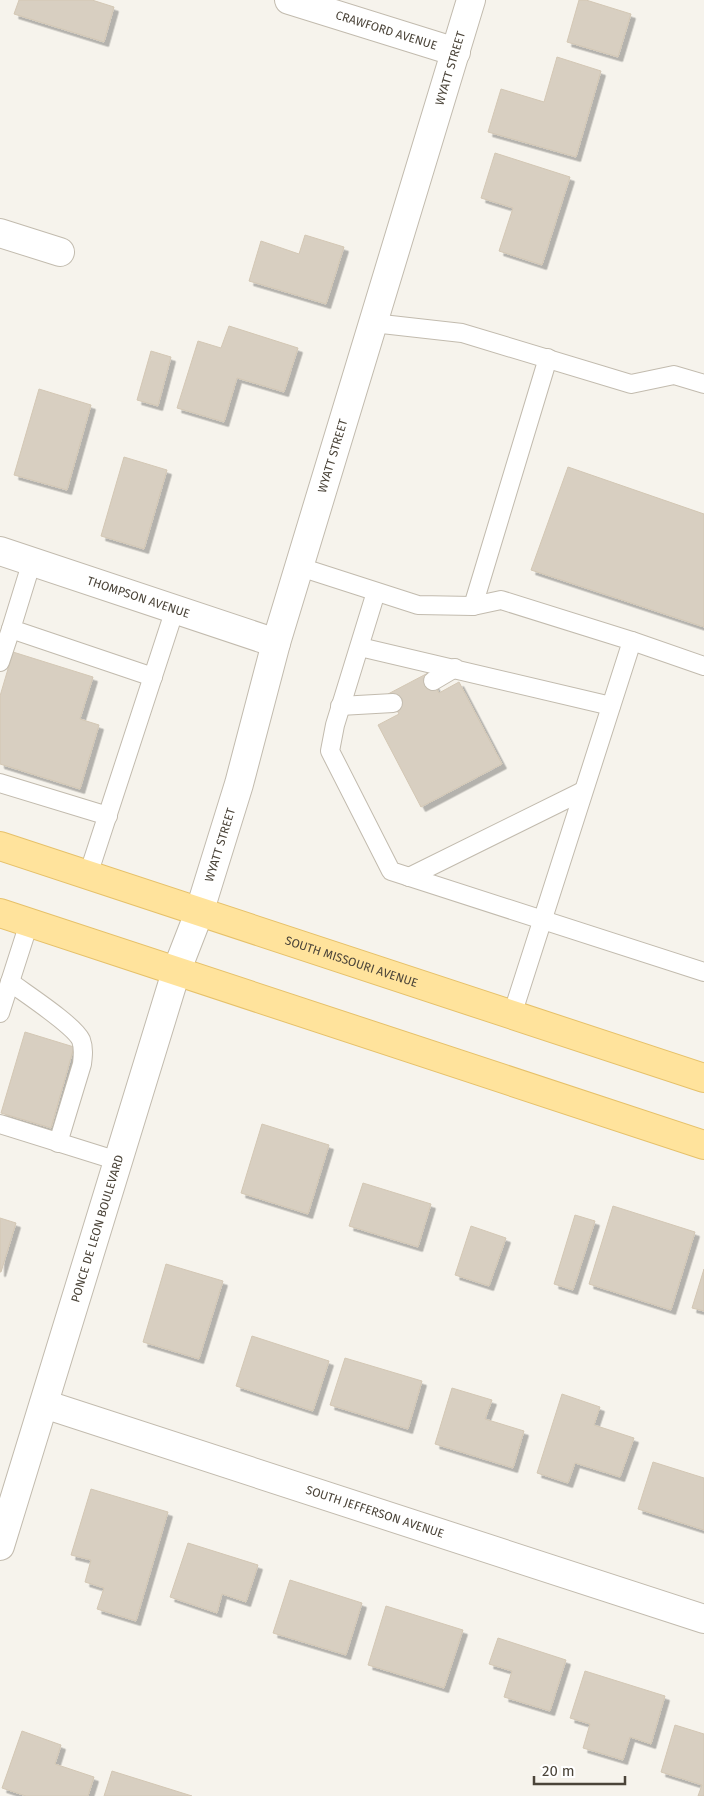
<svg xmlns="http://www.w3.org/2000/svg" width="704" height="1796" font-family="'Fira Sans',sans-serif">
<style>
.building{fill:#d8cfc1;stroke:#d3c7b4;filter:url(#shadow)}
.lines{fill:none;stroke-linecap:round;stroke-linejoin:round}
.service-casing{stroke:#c2bbae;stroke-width:20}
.minor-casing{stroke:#c2bbae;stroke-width:30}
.tertiary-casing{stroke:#c2bbae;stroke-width:30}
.primary-casing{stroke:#e6c16a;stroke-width:30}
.service{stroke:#fff;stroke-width:18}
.minor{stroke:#fff;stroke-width:28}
.tertiary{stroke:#fff;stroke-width:28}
.primary{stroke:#ffe39c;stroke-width:28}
.labels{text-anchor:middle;stroke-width:4;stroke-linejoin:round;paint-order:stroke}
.street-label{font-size:12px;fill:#4b4439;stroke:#fff}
</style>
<defs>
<filter id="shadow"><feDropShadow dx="4.5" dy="4.5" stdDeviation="0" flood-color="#0004"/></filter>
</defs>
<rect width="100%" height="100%" fill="#f6f3ec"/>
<!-- building -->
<g class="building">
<polygon points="19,0 92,0 114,7 104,42 14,14"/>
<polygon points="579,0 586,0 631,14 618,57 567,42"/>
<polygon points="557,57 601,71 576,157 488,132 501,89 544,102"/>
<polygon points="495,153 570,177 542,265 499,251 513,208 481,198"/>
<polygon points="305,235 344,247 326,304 249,281 261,241 299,254"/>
<polygon points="229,326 298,348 284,392 237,378 224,422 177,408 198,341 221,348"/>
<polygon points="151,351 171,357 158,406 137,400"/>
<polygon points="39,389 91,405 67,490 14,475"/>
<polygon points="124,457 167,470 144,549 101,536"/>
<polygon points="568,467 704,514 704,627 531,570"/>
<polygon points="13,652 93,677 80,719 99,725 80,789 0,764 0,696"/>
<polygon points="428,673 439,693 459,682 502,764 421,807 378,725 399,714 388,694"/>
<polygon points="25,1032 74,1047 51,1128 1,1113"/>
<polygon points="262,1124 329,1145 308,1214 241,1193"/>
<polygon points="363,1183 431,1204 418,1247 349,1226"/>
<polygon points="613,1206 695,1232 671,1310 589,1284"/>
<polygon points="575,1215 595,1221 573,1290 554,1284"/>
<polygon points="0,1218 16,1223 1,1272 0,1272"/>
<polygon points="471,1226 506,1238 489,1286 455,1275"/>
<polygon points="166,1264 223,1281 199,1359 143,1342"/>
<polygon points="704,1269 704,1311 692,1308"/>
<polygon points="252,1336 329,1361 313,1411 236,1386"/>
<polygon points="345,1358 422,1381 408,1429 330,1405"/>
<polygon points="452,1388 492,1400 485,1419 524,1431 513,1468 435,1444"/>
<polygon points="562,1394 600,1407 594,1425 634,1438 620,1477 575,1463 568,1483 537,1473"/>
<polygon points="653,1462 704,1478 704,1530 638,1509"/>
<polygon points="91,1489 168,1512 136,1621 97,1609 104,1588 85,1582 91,1560 71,1555"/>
<polygon points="188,1543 258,1565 246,1602 222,1594 217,1613 170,1597"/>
<polygon points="290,1580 362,1603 346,1655 273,1633"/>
<polygon points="386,1606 463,1630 444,1688 368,1665"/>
<polygon points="498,1638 566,1660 550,1711 504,1697 512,1671 489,1664"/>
<polygon points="585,1671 665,1696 651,1744 630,1737 623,1760 583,1748 590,1724 570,1718"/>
<polygon points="675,1725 704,1734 704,1796 698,1796 702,1785 661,1772"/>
<polygon points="22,1731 61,1745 55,1764 94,1777 88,1796 26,1796 2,1788"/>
<polygon points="112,1771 192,1796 104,1796"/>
</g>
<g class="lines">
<!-- service casing -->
<g class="service-casing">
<g id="service">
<polyline points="373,323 462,333 631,384 674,375 704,384"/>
<polyline points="32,561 11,629 153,677"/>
<polyline points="300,567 418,605 473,606 501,600 632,641 512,1015"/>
<polyline points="376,592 335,725 330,751 391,871 704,972"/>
<polyline points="473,606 548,358"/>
<polyline points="632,641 704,666"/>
<polyline points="360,647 611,706"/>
<polyline points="0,662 11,629"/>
<polyline points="433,681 455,668"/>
<polyline points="340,706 393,703"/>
<polyline points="0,783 108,816"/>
<polyline points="88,875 175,609"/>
<polyline points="409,877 583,791"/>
<path d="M10,982c16,12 64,43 71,58 3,8 2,16 1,24l-24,79"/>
<polyline points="0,1013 29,923"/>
<polyline points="0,1124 118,1161"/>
</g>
</g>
<!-- minor casing -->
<g class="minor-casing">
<g id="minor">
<path id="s1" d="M289,0l167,52"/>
<polyline points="0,233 60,252"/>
<path id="s2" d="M0,551l276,92"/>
<path id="s3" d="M44,1404l660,215"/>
</g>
</g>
<!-- tertiary casing -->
<g class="tertiary-casing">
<g id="tertiary">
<path id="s4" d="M0,1546l176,-574 23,-59 40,-129 37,-141 195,-643"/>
</g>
</g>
<!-- primary casing -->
<g class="primary-casing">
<g id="primary">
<path id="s5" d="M0,846l704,232"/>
<polyline points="0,913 704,1145"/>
</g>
</g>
<!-- service -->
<use href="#service" class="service"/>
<!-- minor -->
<use href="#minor" class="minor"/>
<!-- tertiary -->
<use href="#tertiary" class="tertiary"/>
<!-- primary -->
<use href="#primary" class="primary"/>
</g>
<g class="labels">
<!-- street labels -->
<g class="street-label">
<text dy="4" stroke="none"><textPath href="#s1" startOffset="102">CRAWFORD AVENUE</textPath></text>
<text dy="4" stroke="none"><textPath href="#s4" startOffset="1545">WYATT STREET</textPath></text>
<text dy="4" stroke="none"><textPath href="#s4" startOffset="1140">WYATT STREET</textPath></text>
<text dy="4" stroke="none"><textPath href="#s2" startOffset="146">THOMPSON AVENUE</textPath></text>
<text dy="4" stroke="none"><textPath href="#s4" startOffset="735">WYATT STREET</textPath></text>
<text dy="4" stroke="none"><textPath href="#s5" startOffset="370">SOUTH MISSOURI AVENUE</textPath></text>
<text dy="4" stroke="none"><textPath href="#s4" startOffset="332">PONCE DE LEON BOULEVARD</textPath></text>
<text dy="4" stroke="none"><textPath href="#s3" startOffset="348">SOUTH JEFFERSON AVENUE</textPath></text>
</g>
</g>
<!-- scale -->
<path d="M534 1776v8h91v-8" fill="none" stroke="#4b4439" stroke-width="2.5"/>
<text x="542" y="1776" font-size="15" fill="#4b4439" stroke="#ffffff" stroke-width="4" paint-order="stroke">20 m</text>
</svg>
